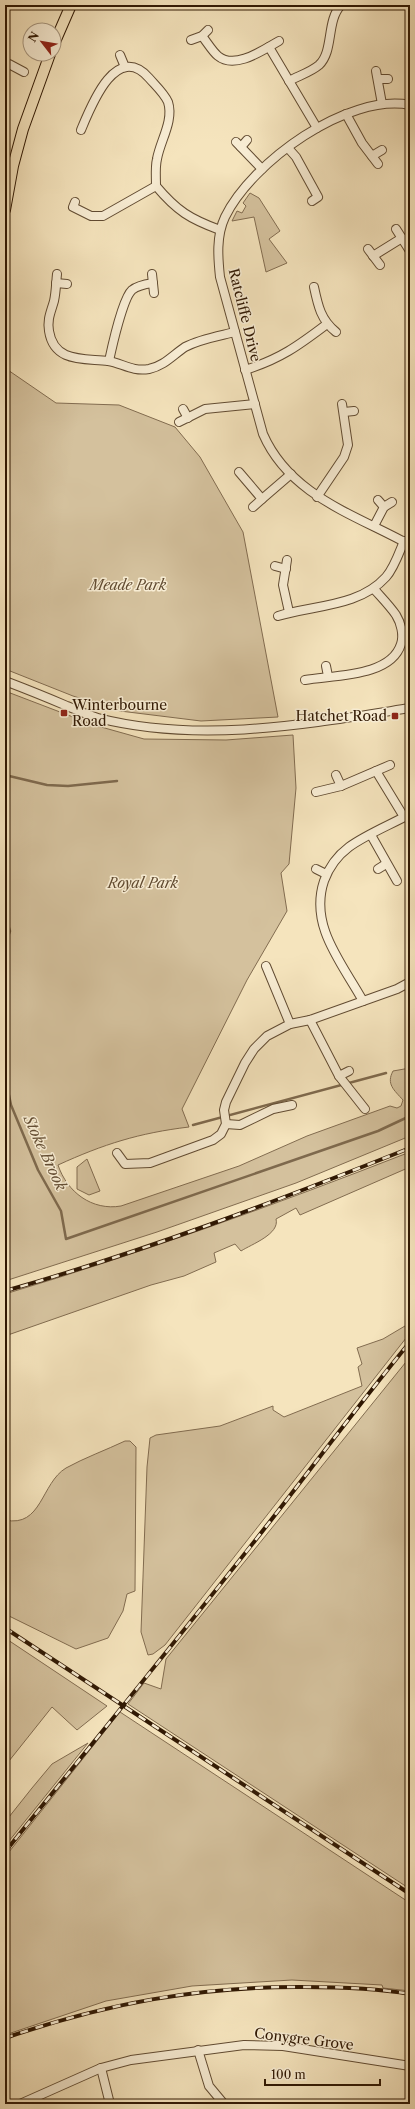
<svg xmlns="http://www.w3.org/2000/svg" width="415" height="2109" font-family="'Libre Caslon Text',serif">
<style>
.green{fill:#d4c19d;stroke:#826c50}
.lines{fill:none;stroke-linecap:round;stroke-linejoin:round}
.stream{stroke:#7e694d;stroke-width:2.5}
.minor-casing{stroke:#614b32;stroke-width:10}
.major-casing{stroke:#301803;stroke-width:12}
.minor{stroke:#f8edd4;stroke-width:8}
.major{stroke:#f5e4bd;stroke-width:10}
.rail-casing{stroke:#301803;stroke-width:4}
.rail{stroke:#f8edd4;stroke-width:2.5;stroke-dasharray:8;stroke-linecap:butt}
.poi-dot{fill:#8f2418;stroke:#f8edd4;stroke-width:1.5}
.labels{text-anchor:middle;stroke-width:3;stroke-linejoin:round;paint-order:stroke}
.street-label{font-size:14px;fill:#301803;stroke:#f8edd4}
.park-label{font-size:14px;font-style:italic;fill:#614b31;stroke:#f8edd4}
.poi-label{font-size:14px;fill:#301803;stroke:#f8edd4;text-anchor:start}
.water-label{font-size:15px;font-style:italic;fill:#644e34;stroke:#f8edd4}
</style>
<rect width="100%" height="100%" fill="#f5e4bd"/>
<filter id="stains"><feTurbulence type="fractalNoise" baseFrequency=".005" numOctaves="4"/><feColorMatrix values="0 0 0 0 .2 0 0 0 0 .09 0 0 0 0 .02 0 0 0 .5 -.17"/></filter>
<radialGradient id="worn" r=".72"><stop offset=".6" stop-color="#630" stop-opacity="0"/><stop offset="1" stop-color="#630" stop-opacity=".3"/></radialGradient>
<!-- green -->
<g class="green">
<polygon points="250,193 259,198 280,231 269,239 287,263 266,272 254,217 232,221 237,211 242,213 246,206 243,203"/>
<polygon points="5,368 56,403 119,405 175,427 200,457 243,532 278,717 201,721 120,711 73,696 5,669"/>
<path d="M5,691l89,34 50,14 82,1 67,-5 3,53 -7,76 -8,9 6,38 -40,69 -65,129 7,18c-50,6 -85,17 -131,38 9,27 34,46 63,41l118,-40 68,-30 83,-30 7,2 4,-2 2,-6c-9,-10 -17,-16 -10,-29l17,-3v68l-114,47 -139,49 -152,49z"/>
<path d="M410,1152v15l-110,48 -4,-7 -20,11c4,15 -24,25 -35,32l-6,-7 -21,9 2,9 -32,14 -33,9 -146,51v-42c137,-41 272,-90 405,-142z"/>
<polygon points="87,1159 100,1191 89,1195 77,1189 77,1167"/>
<polygon points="410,1323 410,1333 165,1645 153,1654 148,1655 141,1632 147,1467 150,1438 156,1435 220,1426 273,1406 273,1410 284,1417 362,1386 358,1367 362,1364 357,1348 383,1339"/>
<polygon points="410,1357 410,1889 128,1704 144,1683 161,1689 166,1659"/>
<path d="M125,1441h5l6,6 -1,144 -8,3 -4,17 -15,27 -32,11 -71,-35v-94c37,8 36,-37 61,-52 18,-10 40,-18 59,-27z"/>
<polygon points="5,1638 107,1706 77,1730 52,1707 5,1766"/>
<polygon points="120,1712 410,1903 410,1991 383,1988 382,1985 292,1980 192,1986 106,2001 5,2035 5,1857"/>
<polygon points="88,1743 5,1846 5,1822 32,1788 52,1764"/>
</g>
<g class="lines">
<!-- stream -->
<g class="stream">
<polyline points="5,775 47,785 68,786 117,781"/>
<polyline points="5,915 10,931 5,945"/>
<polyline points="5,1076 11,1105 38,1170 61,1211 66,1239 378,1131 410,1116"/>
<polyline points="193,1125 386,1073"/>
</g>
<!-- minor casing -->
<g class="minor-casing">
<g id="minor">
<path d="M202,36c5,6 10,15 16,20 17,14 45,-6 61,-15"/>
<polyline points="191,40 202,36 208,30"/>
<polyline points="269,47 317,128"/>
<polyline points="120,55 125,67"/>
<polyline points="5,64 9,64 24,72"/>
<polyline points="376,71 382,104"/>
<polyline points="378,79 388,79"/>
<path d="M289,81c9,-5 22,-9 30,-16 15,-14 7,-44 22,-60"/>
<path d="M410,105c-63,-12 -158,57 -185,112 -9,19 -7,41 -5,60l43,157c27,62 93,81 147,111"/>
<polyline points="346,114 362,143 378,164"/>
<path d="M81,130c10,-24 35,-89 68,-52 6,7 15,15 19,24 6,19 -8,39 -11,57 -2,8 -1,18 -1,27 21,25 34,33 64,44"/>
<polyline points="236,142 262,169"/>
<polyline points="241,147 247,140"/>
<polyline points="288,148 296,157 318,197 312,201"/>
<polyline points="372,156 382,150"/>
<polyline points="75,202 73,207 91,216 103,216 156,186"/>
<polyline points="396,229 410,251"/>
<polyline points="368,249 380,265"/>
<polyline points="373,256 402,238"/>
<path d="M57,274c-1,9 -1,18 -3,27 -3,11 -7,18 -5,30 5,32 35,27 59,30 14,2 24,11 41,8 15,-3 24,-14 36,-22 15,-8 34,-11 50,-15"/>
<polyline points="152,274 154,293"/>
<polyline points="56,283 67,284"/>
<path d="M314,287c4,19 7,33 22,45"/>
<path d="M109,361c3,-14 14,-63 23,-71 6,-5 14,-6 21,-7"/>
<path d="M245,370c35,-11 53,-24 82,-46"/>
<polyline points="183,409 188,418"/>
<polyline points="344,412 354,411"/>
<polyline points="179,422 205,409 255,404"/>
<polyline points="239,472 262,499 291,474"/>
<polyline points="317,497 344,457 348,445 342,404"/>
<polyline points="378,500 384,507"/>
<polyline points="253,507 262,499"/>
<polyline points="374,526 384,507 392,502"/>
<polyline points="287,560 283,585 289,612"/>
<polyline points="275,566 286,569"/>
<path d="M278,616c36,-11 81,-9 108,-39 8,-9 13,-24 18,-36"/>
<polyline points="326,666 328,676"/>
<path d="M305,680c29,-5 86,-3 96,-36 3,-9 0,-21 -5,-29 -6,-9 -15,-18 -22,-26"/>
<path d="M5,681c21,8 41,16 62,25 10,4 20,9 31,12 102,26 210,6 312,-10"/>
<polyline points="376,771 404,817"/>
<polyline points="336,775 341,786"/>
<polyline points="316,792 341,786 390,765"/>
<polyline points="371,835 397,881"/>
<polyline points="316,869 326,874"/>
<polyline points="378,869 386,864"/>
<polyline points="266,966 290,1024"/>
<path d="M363,1001c-21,-38 -54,-75 -39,-120 5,-14 13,-25 25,-34 18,-13 41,-22 61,-33"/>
<polyline points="310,1020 339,1076 365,1109"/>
<polyline points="339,1076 349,1071"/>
<polyline points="226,1124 240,1125 273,1109 292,1105"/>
<polyline points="117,1153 125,1164 150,1163 213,1140 221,1134 226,1124 224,1110 226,1102 245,1063 254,1049 267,1036 290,1024 310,1020 397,989 410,982"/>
<polyline points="198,2050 209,2086 224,2104"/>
<polyline points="101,2068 110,2104"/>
<polyline points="20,2104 101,2068 131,2060 244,2045 283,2046 410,2066"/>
</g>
</g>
<!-- major casing -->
<g class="major-casing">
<g id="major">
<polyline points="54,44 71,5"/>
<polyline points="5,210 13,166 23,129 50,54"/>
</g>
</g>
<!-- minor -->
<use href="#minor" class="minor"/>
<!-- major -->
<use href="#major" class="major"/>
<!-- rail casing -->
<g class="rail-casing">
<g id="rail">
<path d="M5,1291c138,-39 272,-90 405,-143"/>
<polyline points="5,1628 410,1894"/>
<path d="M5,1852c85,-106 172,-212 256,-319 50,-64 98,-129 149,-191"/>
<path d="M5,2038c100,-34 193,-52 299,-51 35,0 71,1 106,7"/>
</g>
</g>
<!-- rail -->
<use href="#rail" class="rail"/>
</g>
<!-- markers -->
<g class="poi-dot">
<rect x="60" y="709" width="8" height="8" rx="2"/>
<rect x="391" y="712" width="8" height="8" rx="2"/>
</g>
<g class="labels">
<!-- street labels -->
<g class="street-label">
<text transform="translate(245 315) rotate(76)" y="5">Ratcliffe Drive</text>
<text transform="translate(304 2039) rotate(7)" y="5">Conygre Grove</text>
</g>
<!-- park labels -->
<g class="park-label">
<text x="128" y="590">Meade Park</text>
<text x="143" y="888">Royal Park</text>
</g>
<!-- poi labels -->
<g class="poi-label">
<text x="72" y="710">Winterbourne<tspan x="72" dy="16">Road</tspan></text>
<text x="387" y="721" text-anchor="end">Hatchet Road</text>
</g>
<!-- water labels -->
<g class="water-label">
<text transform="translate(45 1153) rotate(65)" y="5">Stoke Brook</text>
</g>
</g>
<!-- margin -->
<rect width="415" height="2109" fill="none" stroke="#f5e4bd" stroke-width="20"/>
<rect x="6" y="6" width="403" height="2097" fill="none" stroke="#301803" stroke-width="2"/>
<rect x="10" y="10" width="395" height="2089" fill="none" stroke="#301803"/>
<!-- north arrow -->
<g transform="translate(42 42) rotate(301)"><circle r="19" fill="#f8edd4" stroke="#a89880"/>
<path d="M0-3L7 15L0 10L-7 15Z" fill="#8f2418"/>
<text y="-6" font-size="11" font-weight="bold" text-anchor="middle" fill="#301803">N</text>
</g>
<!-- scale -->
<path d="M265 2079v6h115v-6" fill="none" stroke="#301803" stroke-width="2"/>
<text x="271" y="2079" font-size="12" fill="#301803" stroke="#f8edd4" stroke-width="3" paint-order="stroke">100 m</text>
<rect width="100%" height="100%" filter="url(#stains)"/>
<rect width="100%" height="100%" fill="url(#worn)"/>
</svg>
